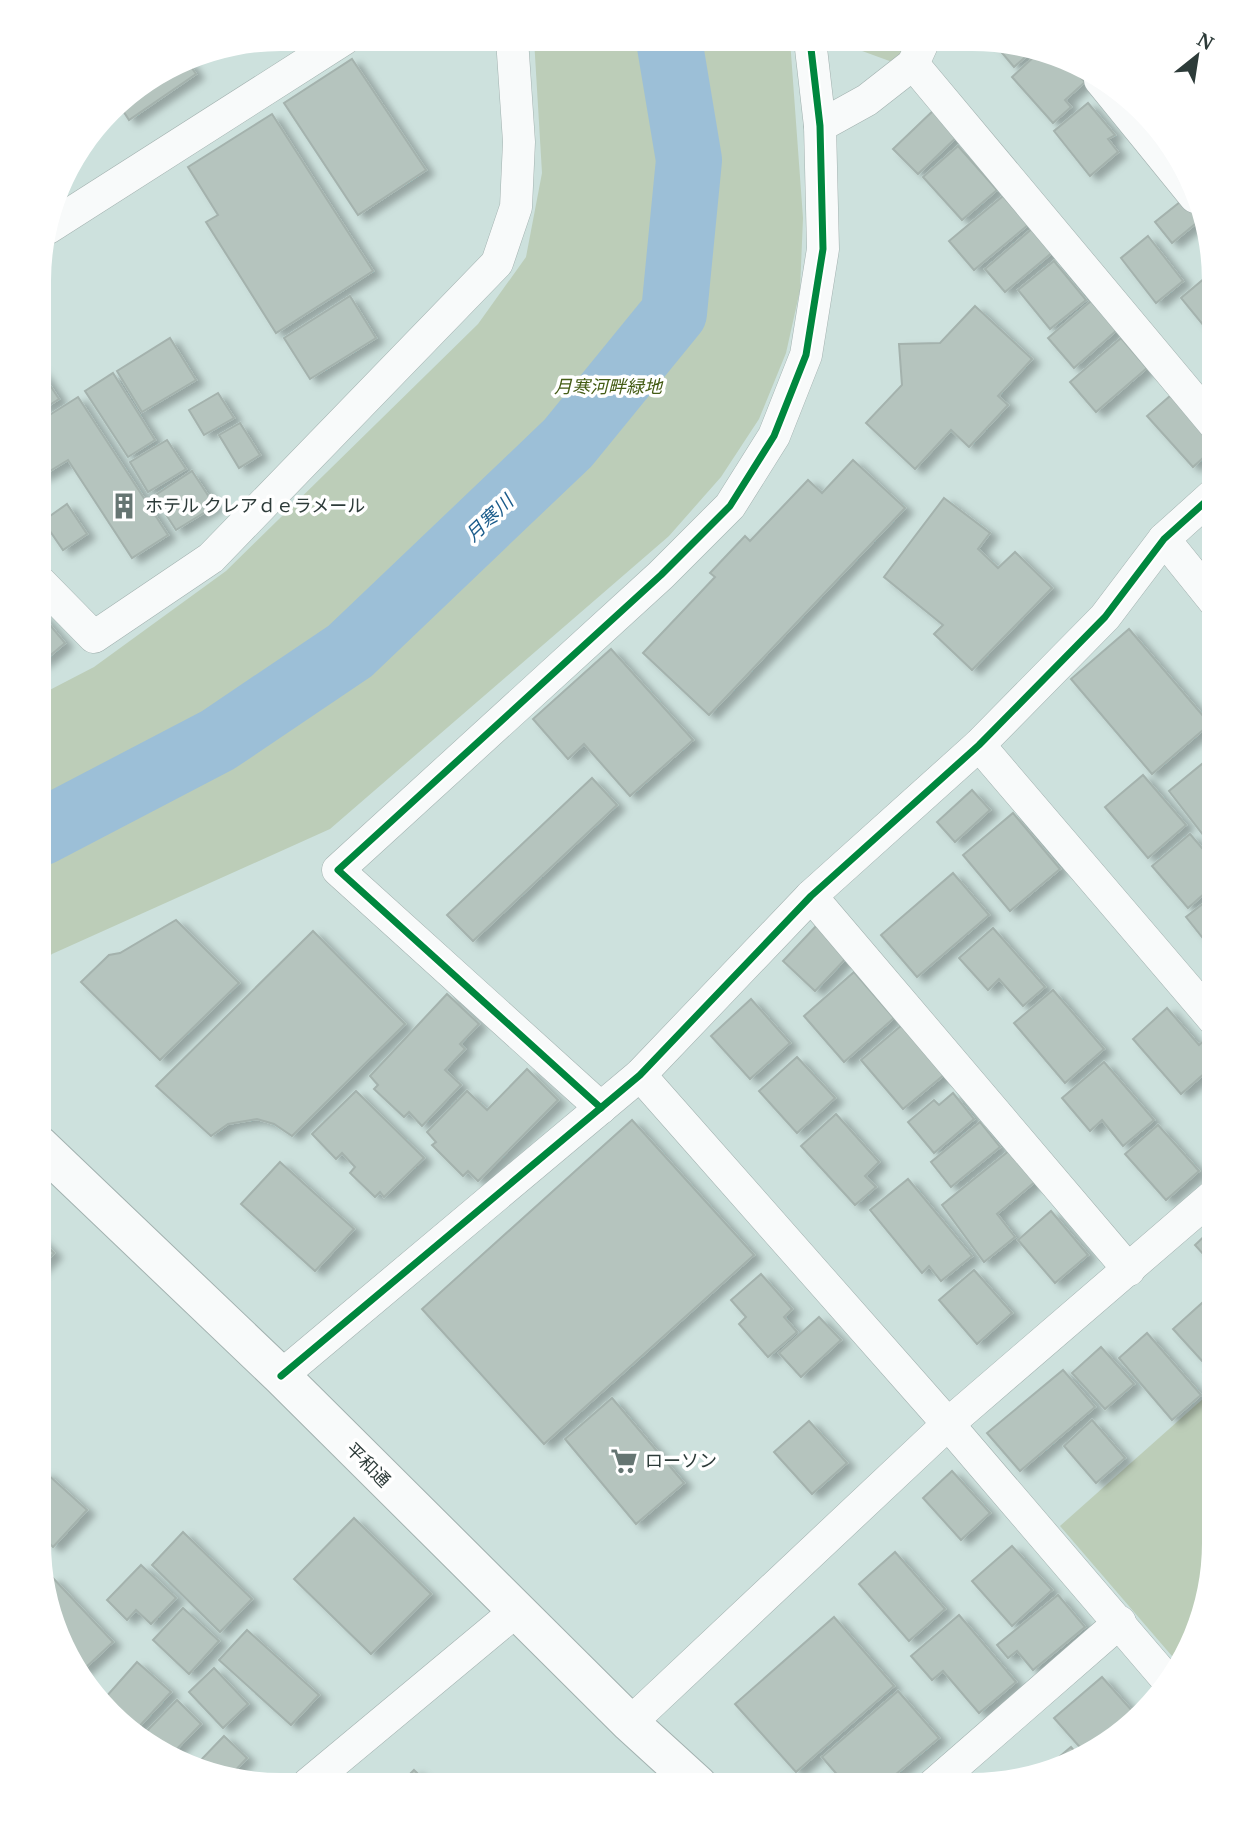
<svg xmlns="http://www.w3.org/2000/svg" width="1253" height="1824" font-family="'Noto Serif','Noto Sans JP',serif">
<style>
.green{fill:#bccdb8}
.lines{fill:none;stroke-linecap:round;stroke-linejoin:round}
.river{stroke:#9cbfd7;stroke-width:66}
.building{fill:#b5c4be;stroke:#a4b2ad;stroke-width:2;filter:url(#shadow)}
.minor-casing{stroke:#a2b1af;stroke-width:33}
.tertiary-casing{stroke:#a2b1af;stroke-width:40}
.minor{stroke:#f8fafa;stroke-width:32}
.tertiary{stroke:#f8fafa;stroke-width:38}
.cycleway-casing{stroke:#fff;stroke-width:11}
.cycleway{stroke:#00873e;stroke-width:7}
.labels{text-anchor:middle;stroke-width:7;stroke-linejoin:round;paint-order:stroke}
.park-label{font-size:18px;font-style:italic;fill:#445c14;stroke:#fff}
.poi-label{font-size:18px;fill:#2d3b39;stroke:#fff;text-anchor:start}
.street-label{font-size:18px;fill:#2d3b39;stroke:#fff}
.water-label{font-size:19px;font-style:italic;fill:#1b5c8b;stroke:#fff}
</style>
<defs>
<filter id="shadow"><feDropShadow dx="8" dy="4.5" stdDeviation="3.5" flood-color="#0004"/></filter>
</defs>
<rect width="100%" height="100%" fill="#cde1dd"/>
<!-- green -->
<g class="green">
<polygon points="534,39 790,40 803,218 800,290 786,353 759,419 721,477 669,536 330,829 52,954 39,965 40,695 94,667 226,571 478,324 526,257 542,173"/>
<polygon points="832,40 909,40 895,63"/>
<polygon points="1214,1389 1214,1559 1178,1663 1060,1526"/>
</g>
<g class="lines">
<!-- river -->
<polyline class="river" points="40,833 218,740 350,651 568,443 674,313 689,160 669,40"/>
</g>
<!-- building -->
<g class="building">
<polygon points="992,41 1004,41 1031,52 1014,67"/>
<polygon points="1037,54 1074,70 1085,82 1065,100 1071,107 1053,123 1012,77"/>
<polygon points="352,59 426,170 358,215 284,103"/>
<polygon points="187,61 196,74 129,120 118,103 121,98"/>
<polygon points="1088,103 1115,135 1108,139 1118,152 1090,176 1054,131"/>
<polygon points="937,107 962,132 918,174 893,149"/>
<polygon points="272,114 373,271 276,333 206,222 218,215 188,167"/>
<polygon points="958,146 997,190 962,220 923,177"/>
<polygon points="1003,196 1028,225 974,270 949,241"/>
<polygon points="1185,198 1200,220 1172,243 1155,222"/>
<polygon points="1034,227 1054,251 1005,292 985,269"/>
<polygon points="1148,236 1183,281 1156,303 1121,258"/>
<polygon points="1054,261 1086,300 1050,329 1018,290"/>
<polygon points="1212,272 1214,281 1213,337 1181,298"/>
<polygon points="350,296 376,338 310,379 284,338"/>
<polygon points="1091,301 1117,330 1074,368 1048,338"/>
<polygon points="975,306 1032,359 998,396 1008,405 969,447 951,430 915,469 866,423 902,385 899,344 940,343"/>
<polygon points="170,338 196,380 142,412 117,371"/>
<polygon points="1121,338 1147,368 1096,412 1070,382"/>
<polygon points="1214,359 1214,376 1206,366"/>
<polygon points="40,370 59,399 40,411"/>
<polygon points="113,373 155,440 128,457 85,391"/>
<polygon points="1178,389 1214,429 1214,448 1193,467 1147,416"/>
<polygon points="218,393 234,418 204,435 189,410"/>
<polygon points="78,397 168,535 132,558 68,460 40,477 40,421"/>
<polygon points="240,423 260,455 239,468 219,435"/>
<polygon points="167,440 186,469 148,492 130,462"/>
<polygon points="853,460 905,508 709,715 643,653 715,577 710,573 745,536 750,541 808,480 822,493"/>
<polygon points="192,471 215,506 176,530 154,496"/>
<polygon points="944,498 990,533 978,549 998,568 1015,552 1052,588 972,670 934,634 943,625 884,577"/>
<polygon points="67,504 87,534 63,550 43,521"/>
<polygon points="40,613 65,643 40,664"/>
<polygon points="1129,629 1210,724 1152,774 1071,679"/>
<polygon points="611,649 693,740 630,796 584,744 568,759 533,719"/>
<polygon points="1208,759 1214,767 1214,828 1204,836 1169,791"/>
<polygon points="1143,775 1186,825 1148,858 1105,807"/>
<polygon points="592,778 617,805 473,941 447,915"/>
<polygon points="972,790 990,810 955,842 937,822"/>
<polygon points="1013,813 1060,869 1010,911 963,855"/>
<polygon points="1190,834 1214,862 1214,885 1188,908 1152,866"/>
<polygon points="953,873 989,915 917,977 881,935"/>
<polygon points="1214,895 1214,935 1206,942 1186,917"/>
<polygon points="176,920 239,983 160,1060 81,982 109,955 120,953"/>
<polygon points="818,924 850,954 815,991 783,961"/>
<polygon points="993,928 1045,987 1023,1006 999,979 988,990 959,958"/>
<polygon points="313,931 405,1024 292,1136 274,1124 257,1119 228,1124 211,1136 156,1086"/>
<polygon points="854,972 894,1018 844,1062 804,1016"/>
<polygon points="1053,990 1104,1049 1065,1083 1014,1023"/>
<polygon points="447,994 479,1024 460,1044 465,1049 445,1070 461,1085 422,1126 409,1112 404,1117 374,1089 378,1085 370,1076"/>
<polygon points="751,999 790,1043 750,1079 711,1036"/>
<polygon points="1167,1008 1199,1045 1207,1038 1214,1047 1214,1065 1181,1094 1133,1039"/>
<polygon points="903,1024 945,1074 903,1109 861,1060"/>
<polygon points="797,1057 835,1098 797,1133 759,1091"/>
<polygon points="1104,1062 1154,1120 1123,1146 1102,1120 1090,1131 1062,1098"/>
<polygon points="527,1069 558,1100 478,1181 468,1171 463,1176 432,1145 436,1142 427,1132 467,1091 487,1110"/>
<polygon points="356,1091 424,1158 384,1197 380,1192 375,1197 350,1173 355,1167 342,1153 336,1159 312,1134"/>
<polygon points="953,1093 974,1119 934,1153 908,1122 934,1100 939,1105"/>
<polygon points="836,1114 879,1162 865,1176 876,1187 855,1205 801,1146"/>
<polygon points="632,1120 754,1255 544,1444 422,1309"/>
<polygon points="980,1122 1000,1147 951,1187 931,1162"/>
<polygon points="1158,1125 1199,1171 1166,1200 1125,1154"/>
<polygon points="1010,1150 1036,1181 997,1214 1015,1237 984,1262 942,1205"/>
<polygon points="280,1162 354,1229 315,1271 241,1204"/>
<polygon points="908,1179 972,1256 941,1281 929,1266 922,1273 870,1210"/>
<polygon points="1051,1211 1088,1255 1055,1283 1018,1240"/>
<polygon points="1212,1229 1214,1231 1214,1266 1195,1245"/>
<polygon points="39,1238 54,1253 39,1269"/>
<polygon points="974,1270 1012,1313 977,1344 939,1300"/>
<polygon points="761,1274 792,1309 784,1317 797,1332 768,1357 739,1324 746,1317 731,1300"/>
<polygon points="1202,1303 1214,1317 1214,1354 1204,1363 1173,1329"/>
<polygon points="819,1317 841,1340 801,1377 779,1353"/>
<polygon points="1147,1333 1201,1395 1172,1420 1119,1358"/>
<polygon points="1101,1347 1134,1384 1105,1409 1072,1373"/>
<polygon points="1214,1362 1214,1385 1203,1372"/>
<polygon points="1063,1370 1095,1407 1020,1471 987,1433"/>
<polygon points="612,1398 684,1483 636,1524 565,1439"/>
<polygon points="1092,1420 1125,1458 1096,1483 1064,1446"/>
<polygon points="809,1421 847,1463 812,1494 774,1452"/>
<polygon points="952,1471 990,1513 961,1540 923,1498"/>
<polygon points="45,1472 87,1510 53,1547 39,1533 39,1478"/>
<polygon points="354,1518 431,1594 371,1654 294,1579"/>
<polygon points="183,1532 252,1599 220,1632 152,1565"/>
<polygon points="1012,1546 1052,1590 1012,1626 972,1581"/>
<polygon points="895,1552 945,1609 909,1641 859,1584"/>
<polygon points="141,1565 176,1598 151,1624 136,1610 127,1620 107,1600"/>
<polygon points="52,1577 113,1642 82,1671 63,1650 47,1581"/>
<polygon points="1058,1595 1085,1627 1033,1670 1017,1651 1008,1658 997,1645"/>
<polygon points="183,1608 219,1641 189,1674 153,1640"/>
<polygon points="959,1615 1016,1682 979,1713 943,1671 932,1680 911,1656"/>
<polygon points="834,1617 894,1686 796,1772 735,1704"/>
<polygon points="247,1630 319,1695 291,1725 219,1660"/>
<polygon points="137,1662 171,1692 135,1731 105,1698"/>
<polygon points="214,1668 248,1704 223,1728 189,1692"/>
<polygon points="1102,1677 1134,1713 1086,1754 1054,1718"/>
<polygon points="898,1691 939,1738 883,1785 846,1785 822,1757"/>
<polygon points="177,1700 201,1724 172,1754 160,1750 144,1734"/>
<polygon points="224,1736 247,1758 230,1776 197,1764"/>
<polygon points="1071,1747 1081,1759 1079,1761 1046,1768"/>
<polygon points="414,1770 429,1784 400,1784"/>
</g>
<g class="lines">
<!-- minor casing -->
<g class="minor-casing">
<g id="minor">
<polyline points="913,64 1214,424"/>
<polyline points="1100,80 1195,197"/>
<polyline points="820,126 867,100 913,64 924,40"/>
<polyline points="48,228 344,39"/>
<polyline points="1164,539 1214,601"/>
<polyline points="40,582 94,637 211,558 497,263 516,207 519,142 512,39"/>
<polyline points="979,745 1214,1020"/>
<polyline points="811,896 1129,1270"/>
<polyline points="640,1075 948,1424 1169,1682"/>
<polyline points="601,1108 338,870 661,575 730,506 774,436 806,355 823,249 820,126 810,40"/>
<polyline points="281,1376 640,1075 811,896 979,745 1105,617 1164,539 1214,494"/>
<polyline points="630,1723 948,1424 1214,1195"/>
<polyline points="308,1784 516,1611"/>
<polyline points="933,1785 1120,1622"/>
</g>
</g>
<!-- tertiary casing -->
<g class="tertiary-casing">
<polyline id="tertiary" points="39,1145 281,1376 630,1723 698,1785"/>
</g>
<!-- minor -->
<use href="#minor" class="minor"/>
<!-- tertiary -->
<use href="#tertiary" class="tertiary"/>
<!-- cycleway casing -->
<g class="cycleway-casing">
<g id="cycleway">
<polyline points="601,1108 338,870 661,575 730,506 774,436 806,355 823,249 820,126 810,40"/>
<polyline points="281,1376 640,1075 811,896 979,745 1105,617 1164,539 1214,494"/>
</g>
</g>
<!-- cycleway -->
<use href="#cycleway" class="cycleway"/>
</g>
<!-- icons -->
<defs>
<g id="building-bare" transform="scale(2.1)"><path d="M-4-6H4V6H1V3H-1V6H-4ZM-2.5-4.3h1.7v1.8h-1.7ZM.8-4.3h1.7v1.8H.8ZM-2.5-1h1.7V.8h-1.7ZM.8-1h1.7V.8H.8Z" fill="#657572" stroke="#fff" stroke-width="2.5" paint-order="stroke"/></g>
<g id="supermarket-bare" transform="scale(2.1)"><path d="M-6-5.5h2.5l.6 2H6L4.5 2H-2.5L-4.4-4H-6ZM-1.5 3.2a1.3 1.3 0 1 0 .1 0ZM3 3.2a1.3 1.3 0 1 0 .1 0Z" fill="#657572" stroke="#fff" stroke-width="2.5" paint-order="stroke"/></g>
</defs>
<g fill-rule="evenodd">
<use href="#building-bare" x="124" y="506"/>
<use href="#supermarket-bare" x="624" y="1461"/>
</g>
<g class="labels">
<!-- park labels -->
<g class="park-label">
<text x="608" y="393">月寒河畔緑地</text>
</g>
<!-- poi labels -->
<g class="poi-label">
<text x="145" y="512">ホテル クレアｄｅラメール</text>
<text x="645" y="1467">ローソン</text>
</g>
<!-- street labels -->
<g class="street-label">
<text transform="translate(368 1465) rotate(45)" y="6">平和通</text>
</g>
<!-- water labels -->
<g class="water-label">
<text transform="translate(489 518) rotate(-44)" y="7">月寒川</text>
</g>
</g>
<!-- crop -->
<path d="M0 0H1253V1824H0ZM281 51H972A230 230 0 0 1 1202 281V1543A230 230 0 0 1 972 1773H281A230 230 0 0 1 51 1543V281A230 230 0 0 1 281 51Z" fill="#fff" fill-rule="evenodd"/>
<!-- north arrow -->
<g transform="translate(1197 56) rotate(30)" stroke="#ffffff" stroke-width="5" paint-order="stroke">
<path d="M0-5L12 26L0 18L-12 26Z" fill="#2d3b39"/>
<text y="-10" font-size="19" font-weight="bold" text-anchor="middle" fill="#2d3b39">N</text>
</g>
</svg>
